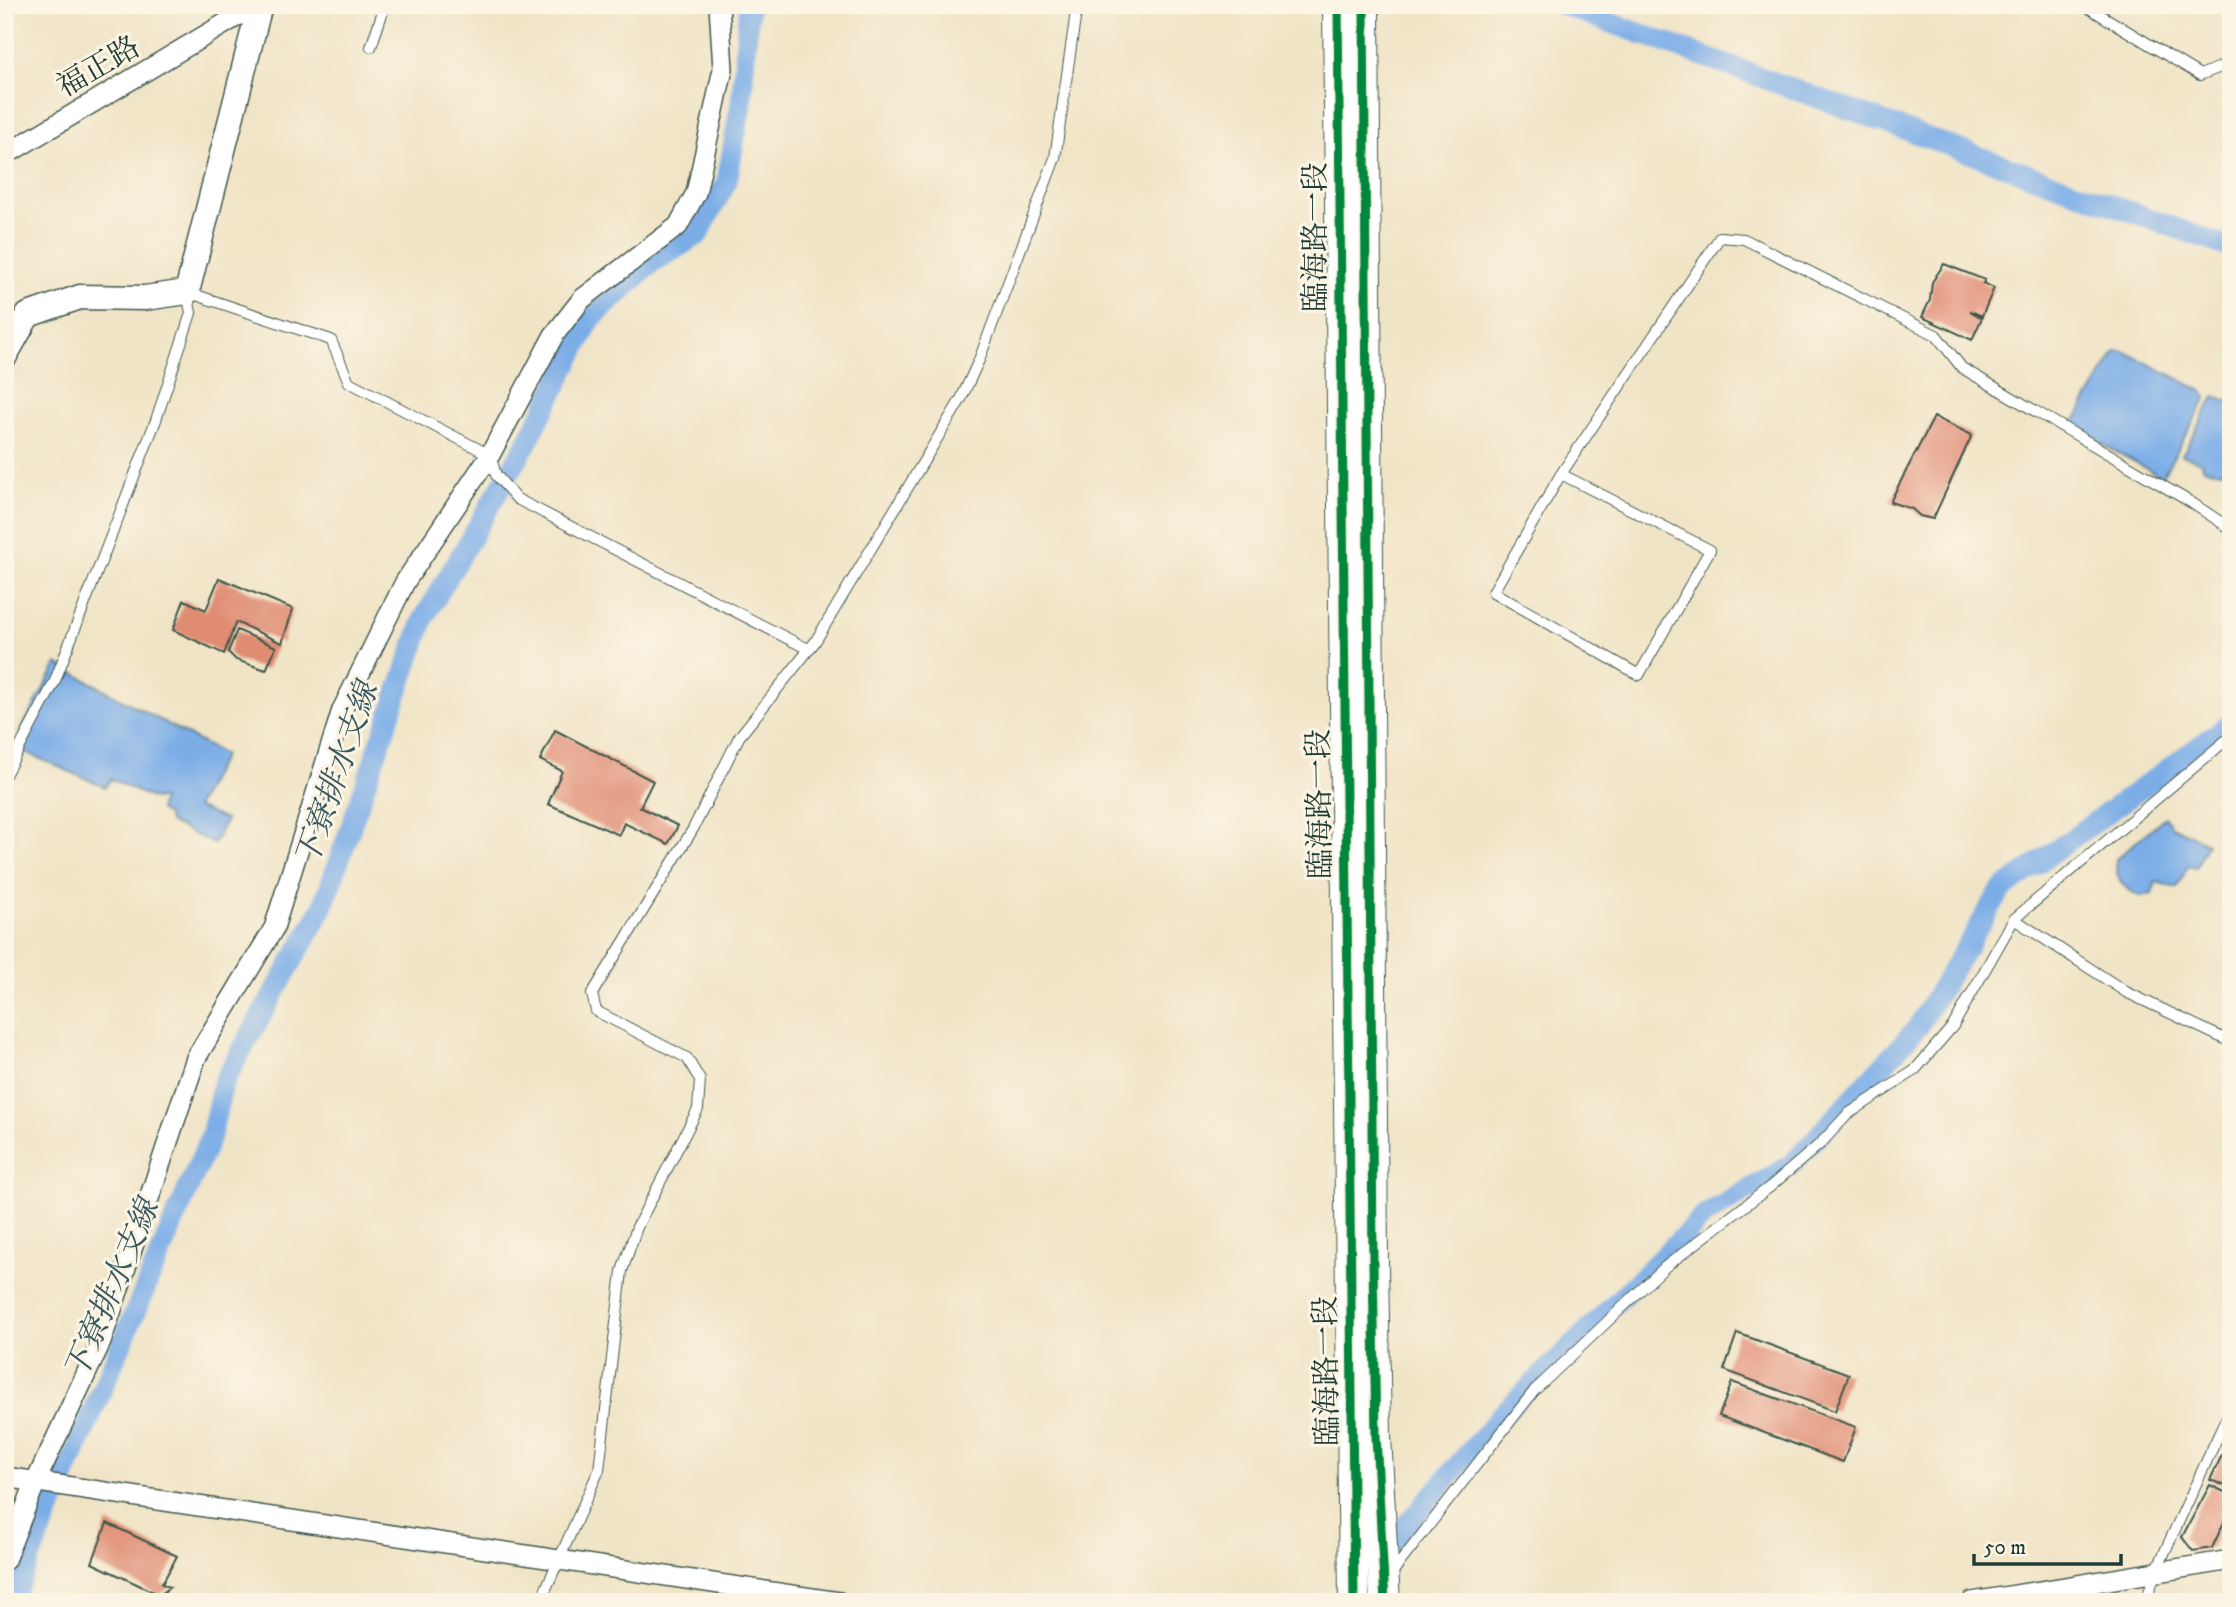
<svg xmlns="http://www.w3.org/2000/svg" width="2236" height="1607" font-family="'IM FELL DW Pica','Noto Serif TC',serif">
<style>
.water{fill:#7cade7;stroke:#4e758e;stroke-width:2}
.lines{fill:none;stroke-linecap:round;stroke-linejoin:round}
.canal{stroke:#7cade7;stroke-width:21}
.building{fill:#e08c73}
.service-casing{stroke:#3e564a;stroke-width:12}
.minor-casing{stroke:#3e564a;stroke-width:22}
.tertiary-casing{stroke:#3e564a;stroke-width:27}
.primary-casing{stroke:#3e564a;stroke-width:32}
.service{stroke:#fff;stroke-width:10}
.minor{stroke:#fff;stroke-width:19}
.tertiary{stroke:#fff;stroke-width:24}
.primary{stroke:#fff;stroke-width:30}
.cycleway-casing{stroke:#fcf5e5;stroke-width:13}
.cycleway{stroke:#00873e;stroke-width:9}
.labels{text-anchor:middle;stroke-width:6;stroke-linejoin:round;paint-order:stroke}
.street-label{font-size:30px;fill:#1f3d34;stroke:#fcf5e5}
.water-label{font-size:32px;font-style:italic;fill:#365961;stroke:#fcf5e5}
</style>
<rect width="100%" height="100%" fill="#fcf5e5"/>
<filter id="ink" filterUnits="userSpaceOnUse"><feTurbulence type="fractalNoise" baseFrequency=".0143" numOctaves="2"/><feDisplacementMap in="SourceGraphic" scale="14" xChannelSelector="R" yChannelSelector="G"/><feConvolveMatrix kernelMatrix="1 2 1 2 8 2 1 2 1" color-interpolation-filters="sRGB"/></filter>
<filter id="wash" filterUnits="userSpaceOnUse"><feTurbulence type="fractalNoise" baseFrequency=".00686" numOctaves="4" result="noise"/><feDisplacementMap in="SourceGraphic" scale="28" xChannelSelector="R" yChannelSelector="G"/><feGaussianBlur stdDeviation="1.57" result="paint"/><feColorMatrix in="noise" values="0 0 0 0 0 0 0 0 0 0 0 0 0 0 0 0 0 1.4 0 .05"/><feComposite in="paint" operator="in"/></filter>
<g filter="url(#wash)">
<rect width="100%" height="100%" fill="#f0e4c6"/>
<!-- water -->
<g class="water">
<polygon points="2116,351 2124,351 2202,391 2207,397 2162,477 2071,427"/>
<polygon points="2214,397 2231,402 2231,476 2223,471 2204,468 2201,462 2182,455"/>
<polygon points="57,664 224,755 196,807 226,820 214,844 169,822 168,816 159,810 162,799 153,799 111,779 105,787 20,750 21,730"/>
<path d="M2165,817l7,9 35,17 -11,25 -8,-2 -11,22 -21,-6 -4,12 -12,2c-18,-8 -25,-18 -24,-37z"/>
</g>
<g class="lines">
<!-- canal -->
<g class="canal">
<polyline points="1562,5 2231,248"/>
<polyline points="1379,1558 1498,1418 1705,1215 1791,1165 1917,1028 2001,890 2231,723"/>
<polyline points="11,1602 211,1135 223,1083 322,909 424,618 528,441 591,319 652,263 698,235 727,181 741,104 749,5"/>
</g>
</g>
<g id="blocks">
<!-- building -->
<g class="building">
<polygon points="1944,264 1985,280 1983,283 1994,288 1982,316 1970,311 1982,318 1972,340 1922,317 1930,300 1932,282"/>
<polygon points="1934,417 1972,435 1933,519 1920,516 1912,509 1890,502"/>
<polygon points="219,578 293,609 282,643 236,622 224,654 173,630 184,600 206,610"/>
<polygon points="237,630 276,647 266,670 236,660 228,652"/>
<polygon points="555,730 653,781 640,807 678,826 668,844 624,823 619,835 548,804 562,771 540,760"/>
<polygon points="1737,1333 1849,1374 1835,1411 1724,1370"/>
<polygon points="1732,1382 1856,1427 1843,1462 1719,1416"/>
<polygon points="2222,1455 2231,1458 2231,1488 2210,1480"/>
<polygon points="2210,1485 2231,1495 2231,1507 2212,1548 2193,1551 2182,1537"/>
<polygon points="107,1523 177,1556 162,1584 170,1587 160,1595 92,1563"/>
</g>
</g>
</g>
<g filter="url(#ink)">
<use href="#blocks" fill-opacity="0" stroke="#3e564a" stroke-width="2"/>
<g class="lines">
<!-- service casing -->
<g class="service-casing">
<g id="service">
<polyline points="2084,5 2200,75 2231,63"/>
<polyline points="371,47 385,5"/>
<polyline points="1561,474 1710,550 1639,675 1493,592 1561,474 1720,237 1744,239 1936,335 1962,368 2192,503 2231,529"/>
<polyline points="5,775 54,683 156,420 191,313 187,292 331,340 349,382 490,455 496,475 517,499 808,649"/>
<polyline points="2014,919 2126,992 2231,1042"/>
<polyline points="1391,1574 1534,1391 1665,1267 1771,1186 1821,1143 1848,1114 1914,1071 1953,1026 2014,919 2231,736"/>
<polyline points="540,1602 599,1470 622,1271 637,1227 698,1109 700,1080 687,1058 596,1011 592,994 693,829 739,737 815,642 961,399 979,360 1055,158 1077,5"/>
<polyline points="2146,1602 2155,1573 2231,1408"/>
</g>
</g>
<!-- minor casing -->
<g class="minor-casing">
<g id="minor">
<polyline points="5,155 256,5"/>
<polyline points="5,1477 839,1602"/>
<polyline points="5,1560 36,1481 101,1342 196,1058 274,928 342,710 405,582 490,455 554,335 582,299 678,226 696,193 723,69 719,5"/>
<polyline points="1972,1602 2231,1560"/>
</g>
</g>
<!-- tertiary casing -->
<g class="tertiary-casing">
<polyline id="tertiary" points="5,356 28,315 80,297 145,298 187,292 260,5"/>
</g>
<!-- primary casing -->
<g class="primary-casing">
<g id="primary">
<polyline points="1338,5 1354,1602"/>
<polyline points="1364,5 1373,1264 1376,1436 1385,1602"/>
</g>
</g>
<!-- service -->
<use href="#service" class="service"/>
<!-- minor -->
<use href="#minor" class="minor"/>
<!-- tertiary -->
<use href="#tertiary" class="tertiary"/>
<!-- primary -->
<use href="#primary" class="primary"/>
<!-- cycleway casing -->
<g class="cycleway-casing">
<g id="cycleway">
<polyline points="1338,5 1354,1602"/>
<polyline points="1364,5 1373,1264 1376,1436 1385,1602"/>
</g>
</g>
<!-- cycleway -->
<use href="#cycleway" class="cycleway"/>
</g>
</g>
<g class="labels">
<!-- street labels -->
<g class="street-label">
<text transform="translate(98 66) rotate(-30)" y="10">福正路</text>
<text transform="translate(1315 237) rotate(-90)" y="10">臨海路一段</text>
<text transform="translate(1319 804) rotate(-91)" y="10">臨海路一段</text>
<text transform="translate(1326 1371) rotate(-91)" y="10">臨海路一段</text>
</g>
<!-- water labels -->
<g class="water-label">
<text transform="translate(336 774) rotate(-71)" y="11">下寮排水支線</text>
<text transform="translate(111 1289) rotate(-67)" y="11">下寮排水支線</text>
</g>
</g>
<!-- margin -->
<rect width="2236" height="1607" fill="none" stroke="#fcf5e5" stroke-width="28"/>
<!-- scale -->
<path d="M1974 1554v10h147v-10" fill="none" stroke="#1f3d34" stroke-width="3.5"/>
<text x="1984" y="1554" font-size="21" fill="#1f3d34" stroke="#fcf5e5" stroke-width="5" paint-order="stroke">50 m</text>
</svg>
